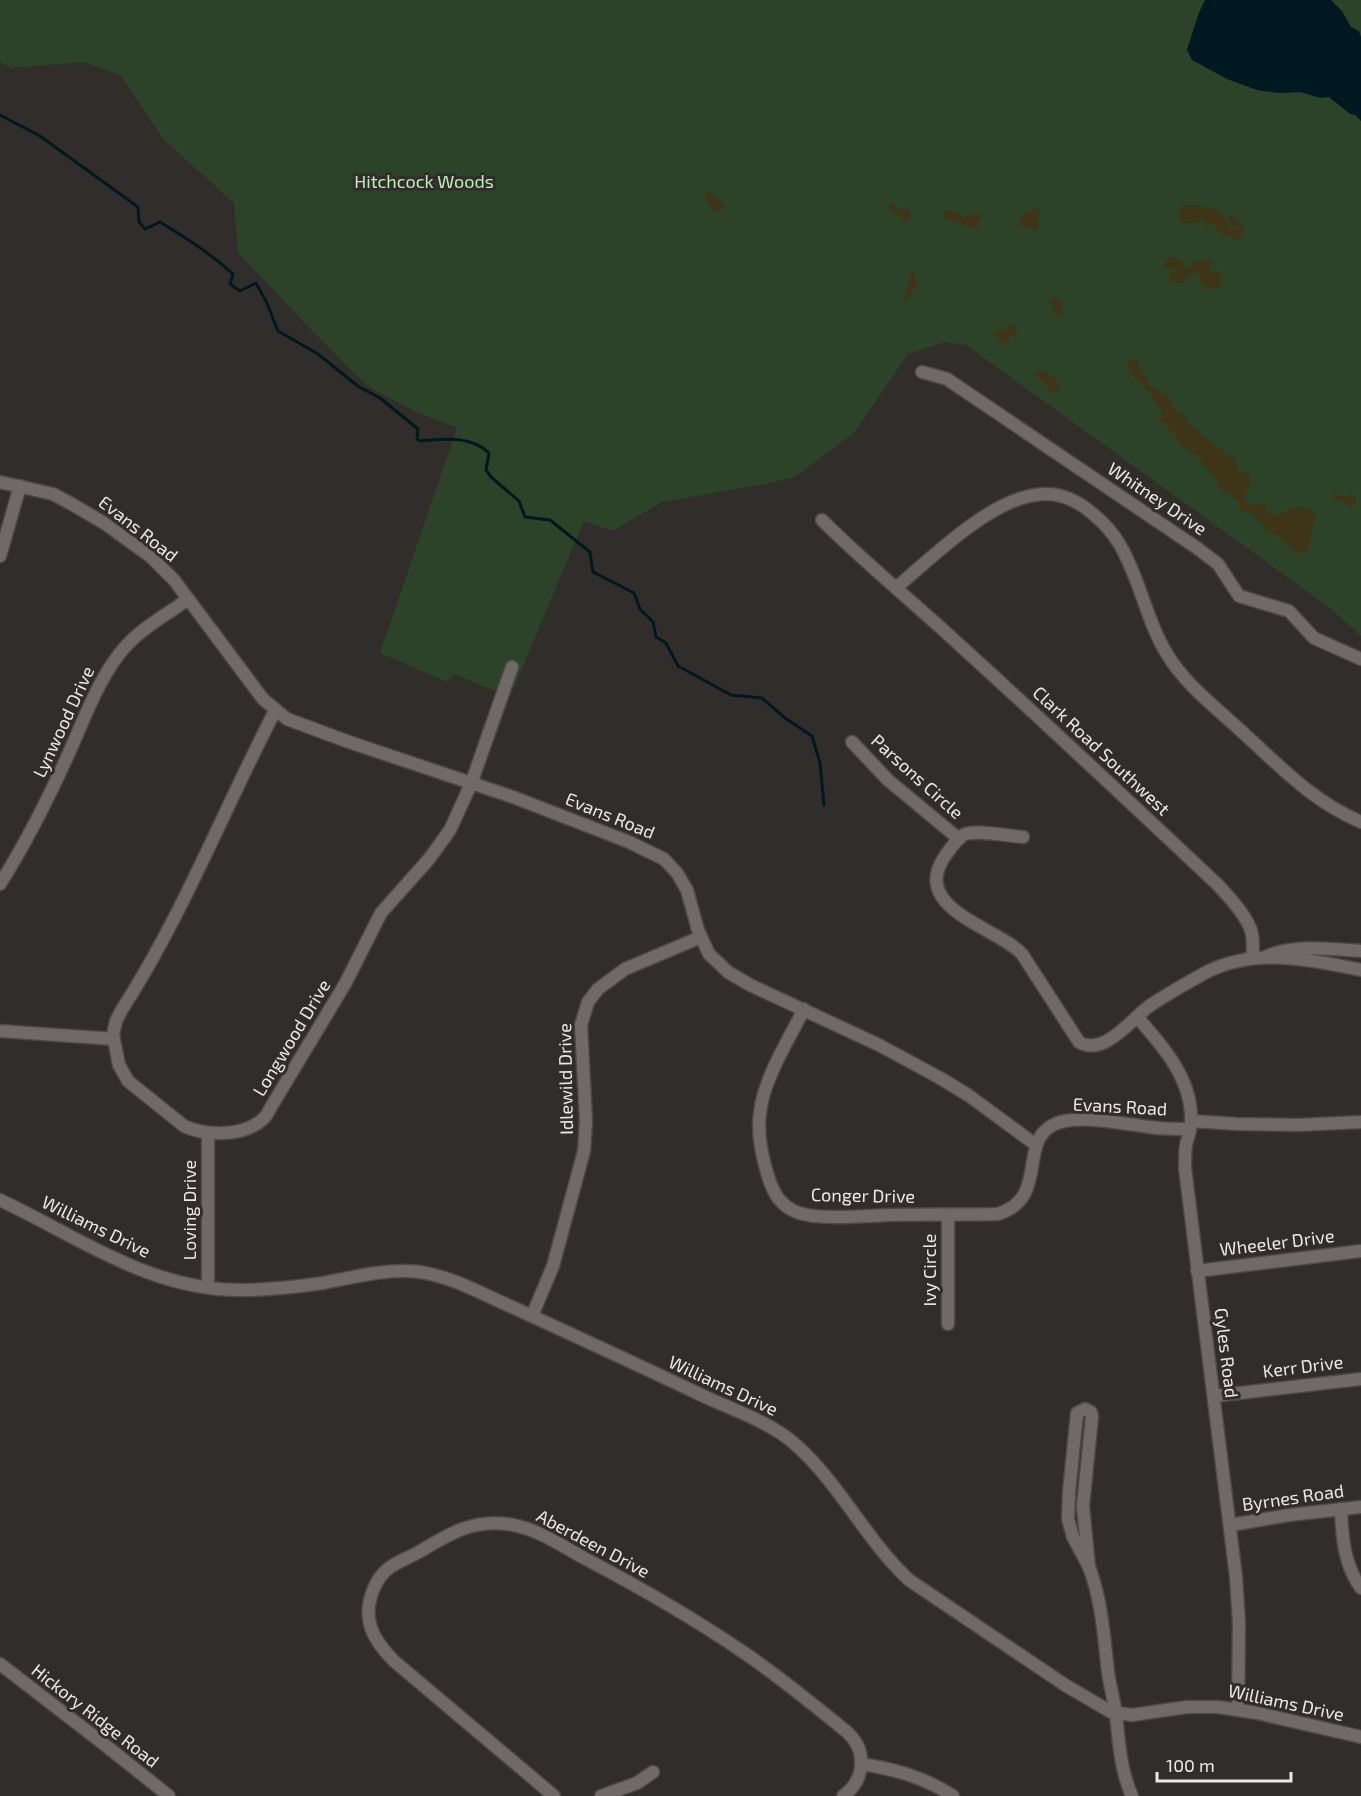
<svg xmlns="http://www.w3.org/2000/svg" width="1361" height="1796" font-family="'Exo 2',sans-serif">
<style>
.green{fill:#2c4229}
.sand{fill:#3d3515}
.water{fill:#001920}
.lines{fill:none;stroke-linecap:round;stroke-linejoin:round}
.stream{stroke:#001920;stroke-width:3}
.minor-casing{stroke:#4b4846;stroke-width:15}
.minor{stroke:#6f6a68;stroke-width:12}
.labels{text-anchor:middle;stroke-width:6;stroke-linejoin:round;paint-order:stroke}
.park-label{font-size:18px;fill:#baeeb5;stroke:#312d2b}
.street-label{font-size:18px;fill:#ebe8e7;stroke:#312d2b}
</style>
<rect width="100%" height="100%" fill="#312d2b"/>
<!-- green -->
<polygon class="green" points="0,0 1361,0 1361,636 1330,608 966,345 945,342 908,354 855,432 795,477 766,484 662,502 613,531 584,521 510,697 454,674 447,682 380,653 457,428 416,412 369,387 331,350 238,253 234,203 164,140 120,75 84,62 11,68 0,62"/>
<!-- sand -->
<g class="sand">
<path d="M709,191l4,4h3v3l9,7 -5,8 -6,-1c-2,-7 -9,-12 -9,-19z"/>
<polygon points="893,203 899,209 909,210 911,214 908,221 904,221 900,216 891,213 890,205"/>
<path d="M1184,205h15l4,3 7,-3 1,3c13,0 13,16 22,23l2,-2 -8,-10 3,-4 4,1 8,9 1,9 -9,7 -3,-4 -13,-6 -5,-8h-2l-2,3 -4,-1 -2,-9 -4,6 -15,1c-6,-4 -6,-9 -4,-16z"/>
<polygon points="1036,209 1040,209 1040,211 1037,231 1020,226 1018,222 1026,212"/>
<path d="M952,210l6,2 5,7c4,-3 13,-8 18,-4l-3,14 -7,-1 -28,-11 4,-6z"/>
<polygon points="1173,257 1181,259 1186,268 1192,267 1193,262 1209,259 1213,263 1208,269 1212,273 1218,271 1221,272 1222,284 1214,290 1204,287 1200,283 1200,275 1194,272 1189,275 1183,283 1171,282 1168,276 1174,272 1174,269 1173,267 1166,269 1164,265 1166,260"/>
<polygon points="912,273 915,275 918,284 907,300 903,301 908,289 910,275"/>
<polygon points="1056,297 1061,304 1063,311 1061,314 1056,316 1053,310 1053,306 1049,303 1052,298"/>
<polygon points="1009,324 1014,325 1017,333 1014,337 1010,335 1008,344 1000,341 994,333 998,330 1003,330 1008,328 1008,325"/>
<path d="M1132,359l5,1 5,12 8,13 8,6 11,6 6,13 10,5 3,7 29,25h3l6,7 9,5 3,12 10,2c5,10 1,14 -4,21 2,15 11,11 21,9l1,8 5,4c17,0 28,-17 44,0 1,4 -1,7 -2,11 -3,10 -1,17 -7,26l-10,1 -18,-17 -12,-7 -8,-10 -8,-7 -8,-1 -2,-4 -1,-6 -20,-13c-2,-15 -16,-20 -22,-32l-6,-3 -4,-5 -7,-2c-1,-9 -14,-22 -22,-26l4,-8 -1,-4c-7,-4 -7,-10 -12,-16 -8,-11 -23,-16 -21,-32z"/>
<path d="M1039,370c13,2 12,7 21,13v5l-6,5 -4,-2 -6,-9 -8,-6v-3z"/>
<polygon points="1335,494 1346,497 1352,494 1357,500 1354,505 1349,506 1332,497 1332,495"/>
</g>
<!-- water -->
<polygon class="water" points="1205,0 1331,0 1342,11 1351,27 1359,31 1361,37 1361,121 1355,115 1350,114 1329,97 1321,98 1300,92 1278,93 1257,90 1227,79 1192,60 1187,50 1198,15"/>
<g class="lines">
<!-- stream -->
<path class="stream" d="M0,115l40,21 98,71 1,15 6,7 15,-7c26,16 50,31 73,52l-3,10 10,7 16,-8 10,18 12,30 40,23 41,33 21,11 38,31 -1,10 3,2c23,-2 51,-6 69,12l-3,17 6,8 27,23 6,16 25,3 40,32 3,20 41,21 6,16 13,13 3,15 10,6 12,23 53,29 31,3 23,20 27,18 8,27 4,42"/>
<!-- minor casing -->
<g class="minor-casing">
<g id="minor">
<polyline points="922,372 947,379 1197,548 1218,564 1239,596 1289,611 1314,638 1361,659"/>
<polyline points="0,482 53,494 70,503 104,523 151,557 174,580 263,699 287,719 349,742 513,797 629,842 664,859 677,873 687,890 698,930 709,954 728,972 750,985 879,1045 940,1078 968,1095 1036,1145"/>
<path d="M822,520c45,45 95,85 142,129 85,77 170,157 254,236 11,12 31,33 34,49 1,8 1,16 1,24"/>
<polyline points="0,556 20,486"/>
<path d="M896,588c35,-30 93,-87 139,-93 22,-4 42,5 58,19 11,9 20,19 27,31 20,34 26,75 47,109 17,29 47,52 72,75 40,36 71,71 122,93"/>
<path d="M275,711c-52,100 -93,206 -154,300l-5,10 -3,14 6,30 9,16 56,45c21,10 60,11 79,-7 3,-2 6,-8 8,-12l74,-123 36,-71 48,-54 21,-29 21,-46 41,-117"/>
<polyline points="852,742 888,780 959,839"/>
<path d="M1023,837c-14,-1 -49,-8 -60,-2 -7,5 -13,14 -18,21 -36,53 52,71 77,98l57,88c24,15 52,-22 69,-35 17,-12 37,-23 55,-33 49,-27 107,-15 158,-4"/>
<path d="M0,884c26,-41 48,-85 68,-129 16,-35 32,-81 58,-109 17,-19 42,-32 62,-47"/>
<path d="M1267,956c30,-12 63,-7 94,-5"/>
<path d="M804,1009c-15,30 -41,71 -44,104 -3,21 2,44 8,63 5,17 13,31 31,37 21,7 66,3 90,2 37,-1 73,0 109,-1 51,-16 20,-71 55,-89 22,-12 71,-1 96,2 13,2 27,2 41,2"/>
<path d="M1137,1017c26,29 56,63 54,105 0,8 -3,15 -5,23 -1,7 -1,15 -1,23l51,409 3,46 -1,87"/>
<polyline points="0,1031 114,1039"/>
<polyline points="1191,1121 1238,1124 1297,1125 1361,1122"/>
<polyline points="208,1133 208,1287"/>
<path d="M0,1200c79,37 149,90 240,90 27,0 56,-3 83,-7 32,-6 64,-15 97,-11 33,5 62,22 92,35 61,28 122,56 183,85 32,16 75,29 101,53 44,39 70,95 113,135l156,105 46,27 21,3 55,-8h31l39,6 104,24"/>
<polyline points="948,1215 948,1324"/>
<polyline points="1197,1271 1361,1251"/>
<polyline points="532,1316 553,1266 584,1151 586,1121 581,1025 588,1002 598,989 625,969 701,937"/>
<polyline points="1214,1396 1361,1379"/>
<polygon points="1085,1409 1091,1412 1092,1417 1083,1506 1089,1567 1073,1537 1068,1519 1069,1492 1077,1413"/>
<path d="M1341,1509c1,28 3,56 20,79"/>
<polyline points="1231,1525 1289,1515 1361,1507"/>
<path d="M1089,1567c13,34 15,70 19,105 2,14 6,28 8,42 3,28 4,55 16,82"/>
<polyline points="0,1664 100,1741 169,1796"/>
<path d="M861,1764c33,5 63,13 92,32"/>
<path d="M554,1796l-160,-135c-22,-22 -33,-43 -20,-73 10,-23 25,-25 45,-36 30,-18 51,-32 88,-28 28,3 55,22 79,35 55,29 109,60 160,95 35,24 68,51 101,78 21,19 18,48 -4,64"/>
<polyline points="601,1796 637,1783 653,1772"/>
</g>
</g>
<!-- minor -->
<use href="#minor" class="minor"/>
</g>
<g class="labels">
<!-- park labels -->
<g class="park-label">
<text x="424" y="188">Hitchcock Woods</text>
</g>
<!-- street labels -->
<g class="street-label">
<text transform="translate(1157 499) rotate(34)" y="6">Whitney Drive</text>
<text transform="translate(138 529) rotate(38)" y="6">Evans Road</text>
<text transform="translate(64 722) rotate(-65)" y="6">Lynwood Drive</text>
<text transform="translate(1101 751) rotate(43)" y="6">Clark Road Southwest</text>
<text transform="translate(917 777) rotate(42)" y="6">Parsons Circle</text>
<text transform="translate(610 816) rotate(22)" y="6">Evans Road</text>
<text transform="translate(292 1038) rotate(-59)" y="6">Longwood Drive</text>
<text transform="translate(566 1079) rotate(-91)" y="6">Idlewild Drive</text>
<text transform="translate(1120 1107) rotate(3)" y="6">Evans Road</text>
<text transform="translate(863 1196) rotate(1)" y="6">Conger Drive</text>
<text transform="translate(190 1210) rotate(-90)" y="6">Loving Drive</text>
<text transform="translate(96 1227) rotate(26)" y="6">Williams Drive</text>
<text transform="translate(1277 1243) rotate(-7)" y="6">Wheeler Drive</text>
<text transform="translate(930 1270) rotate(-90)" y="6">Ivy Circle</text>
<text transform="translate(1226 1353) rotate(83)" y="6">Gyles Road</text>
<text transform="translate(1303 1367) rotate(-7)" y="6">Kerr Drive</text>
<text transform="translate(723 1386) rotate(25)" y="6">Williams Drive</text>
<text transform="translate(1293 1498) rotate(-8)" y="6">Byrnes Road</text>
<text transform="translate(593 1544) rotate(28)" y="6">Aberdeen Drive</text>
<text transform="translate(1286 1703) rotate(12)" y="6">Williams Drive</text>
<text transform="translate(95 1716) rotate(38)" y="6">Hickory Ridge Road</text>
</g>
</g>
<!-- scale -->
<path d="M1157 1772v9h134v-9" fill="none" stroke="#ebe8e7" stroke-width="3"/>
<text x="1166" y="1772" font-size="18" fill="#ebe8e7" stroke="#312d2b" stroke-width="4.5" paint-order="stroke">100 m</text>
</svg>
